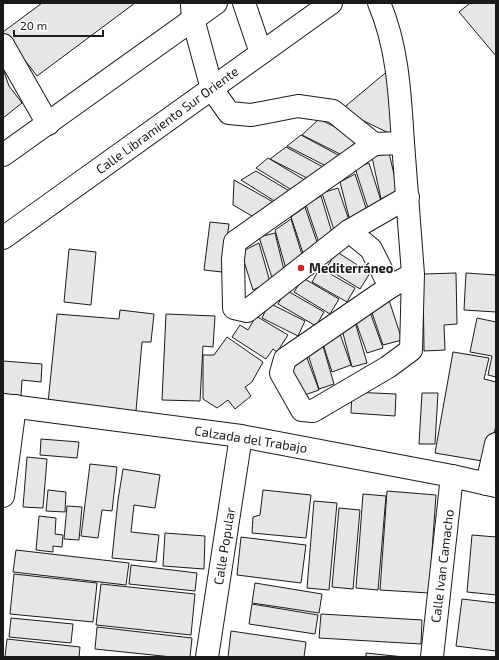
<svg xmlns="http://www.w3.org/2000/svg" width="499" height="660" font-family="'Exo 2',sans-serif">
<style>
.building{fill:#e6e6e6;stroke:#1a1a1a}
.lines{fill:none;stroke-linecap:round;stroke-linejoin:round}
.minor-casing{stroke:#1a1a1a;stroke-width:24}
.major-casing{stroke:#1a1a1a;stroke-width:24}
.minor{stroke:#fff;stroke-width:22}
.major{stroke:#fff;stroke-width:22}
.poi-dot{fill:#c62828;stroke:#fff;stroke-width:1.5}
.labels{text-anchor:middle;stroke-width:3;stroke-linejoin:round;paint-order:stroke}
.street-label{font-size:13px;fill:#1a1a1a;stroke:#fff}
.poi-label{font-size:13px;font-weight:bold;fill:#1a1a1a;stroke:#fff;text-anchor:start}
</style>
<rect width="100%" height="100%" fill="#fff"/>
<!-- building -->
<g class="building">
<polygon points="42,3 135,3 37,76 3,32"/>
<polygon points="470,3 496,3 496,56 459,12"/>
<polygon points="3,69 9,86 22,103 3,118"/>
<polygon points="390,69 393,135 341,110"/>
<polygon points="319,119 359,139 342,155 302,135"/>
<polygon points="301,135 340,156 328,167 287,146"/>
<polygon points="286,147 323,167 309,179 270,159"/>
<polygon points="389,153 398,191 381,199 372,157"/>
<polygon points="268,158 308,182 295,192 256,168"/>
<polygon points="369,163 382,204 368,208 355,168"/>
<polygon points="256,171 291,192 276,202 241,180"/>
<polygon points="355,174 367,211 350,221 340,182"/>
<polygon points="234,180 275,203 257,219 233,205"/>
<polygon points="338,188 350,223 335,233 322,193"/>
<polygon points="321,196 333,236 319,243 306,205"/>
<polygon points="305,207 318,245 305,259 291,217"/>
<polygon points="291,219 303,258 286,269 275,230"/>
<polygon points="210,222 229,224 222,272 204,270"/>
<polygon points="275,233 284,270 273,281 259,237"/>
<polygon points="259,243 270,282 253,290 241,252"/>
<polygon points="69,249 96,252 91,305 64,302"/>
<polygon points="337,252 370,273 360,289 326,268"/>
<polygon points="320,268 355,288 347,302 312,282"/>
<polygon points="456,273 457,324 444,325 445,350 424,351 423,274"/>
<polygon points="466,273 496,275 496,312 464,310"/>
<polygon points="303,278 339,299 330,314 294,292"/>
<polygon points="286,290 324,312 316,326 278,304"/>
<polygon points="389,300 402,340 383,345 370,307"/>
<polygon points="269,303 305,321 298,336 262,318"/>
<polygon points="120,310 154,314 151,342 142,342 136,411 48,403 57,314 119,319"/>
<polygon points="370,312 383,348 367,353 354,317"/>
<polygon points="166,314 215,316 213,347 203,346 200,401 162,400"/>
<polygon points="256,316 288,335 277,352 273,349 266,359 232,337 240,325 248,330"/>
<polygon points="477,318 496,322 496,377 488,375 492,356 470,352"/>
<polygon points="355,322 367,363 352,367 341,326"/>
<polygon points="340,334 351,365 332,372 322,341"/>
<polygon points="227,337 263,362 252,382 245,387 251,396 235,409 228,400 217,408 203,399 203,355 214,355"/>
<polygon points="323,346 334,384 319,389 307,351"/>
<polygon points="453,352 489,358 484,379 496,382 496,425 488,462 435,453"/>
<polygon points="307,358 319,390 299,397 288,365"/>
<polygon points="3,361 42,364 41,382 22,380 21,396 3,394"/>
<polygon points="352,392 396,394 395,416 351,413"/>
<polygon points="422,393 438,393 435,444 419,444"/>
<polygon points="41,439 79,442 77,458 40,455"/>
<polygon points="27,457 47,459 43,508 23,507"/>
<polygon points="90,464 117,467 112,511 102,510 98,538 81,536"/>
<polygon points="123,469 160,475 155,508 134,505 131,532 159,535 156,562 112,558 118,500"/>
<polygon points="48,490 66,492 65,512 46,511"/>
<polygon points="263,490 311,495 306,538 252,533 253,517 260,515"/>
<polygon points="387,491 436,495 429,593 380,590"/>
<polygon points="363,494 386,496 378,590 356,588"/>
<polygon points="314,501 337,503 329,590 307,588"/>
<polygon points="67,506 82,507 79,540 64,539"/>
<polygon points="339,508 360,510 353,589 332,587"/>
<polygon points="39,516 56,518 55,534 63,535 62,547 53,546 53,552 36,550"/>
<polygon points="165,533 205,536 204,569 163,566"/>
<polygon points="472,535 496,537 496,595 467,592"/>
<polygon points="241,537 306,545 301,583 237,575"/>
<polygon points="16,550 129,563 126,585 13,572"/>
<polygon points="131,565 197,573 195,591 129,584"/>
<polygon points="14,574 97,583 93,622 10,614"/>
<polygon points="255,583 322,594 319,613 252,603"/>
<polygon points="101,584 195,594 191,635 96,625"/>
<polygon points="462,599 496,603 496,651 456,646"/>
<polygon points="252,604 318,615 315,634 249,624"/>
<polygon points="321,614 422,620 421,644 319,638"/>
<polygon points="11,618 73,624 71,643 9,637"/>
<polygon points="97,627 192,638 190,657 172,657 95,649"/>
<polygon points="231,631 306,642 304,657 228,657"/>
<polygon points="7,639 80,647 79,657 5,657"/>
<polygon points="366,653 404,657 366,657"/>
</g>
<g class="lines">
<!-- minor casing -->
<g class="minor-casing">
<g id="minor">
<path d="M379,3c19,44 21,93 24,140"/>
<polyline points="3,45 48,124"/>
<polyline points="212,89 229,113 251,115 298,106 333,111 374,144 403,143 413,274 411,350 388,367 313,411 302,410 281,373 285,359 390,287 413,274"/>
<polyline points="374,144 235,242 233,259 234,308 247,311 349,231 408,197"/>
<polyline points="349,231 371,249 390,287"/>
<polyline points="3,405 241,436 452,476 496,486"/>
<polyline points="487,484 496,444"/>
<polyline points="3,496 15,406"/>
<polyline points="207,657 241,436"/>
<polyline points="432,657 452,476"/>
</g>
</g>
<!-- major casing -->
<g class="major-casing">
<g id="major">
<polyline points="244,3 261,53"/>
<polyline points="192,6 193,19 212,89"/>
<polyline points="3,155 216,3"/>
<polyline points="3,238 331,3"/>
</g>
</g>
<!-- minor -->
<use href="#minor" class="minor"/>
<!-- major -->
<use href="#major" class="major"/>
</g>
<!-- markers -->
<circle class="poi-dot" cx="301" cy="268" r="4"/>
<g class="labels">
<!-- street labels -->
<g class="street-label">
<text transform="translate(167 120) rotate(-36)" y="5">Calle Libramiento Sur Oriente</text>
<text transform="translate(251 439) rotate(9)" y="5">Calzada del Trabajo</text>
<text transform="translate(224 546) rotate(-81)" y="5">Calle Popular</text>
<text transform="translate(442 566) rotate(-83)" y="5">Calle Ivan Camacho</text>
</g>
<!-- poi labels -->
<g class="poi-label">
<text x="309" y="273">Mediterráneo</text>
</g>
</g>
<!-- border -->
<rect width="499" height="660" fill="none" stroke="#1a1a1a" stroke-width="8"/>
<!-- scale -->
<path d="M14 30v6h89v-6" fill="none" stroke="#1a1a1a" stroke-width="2"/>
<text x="20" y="30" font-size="12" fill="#1a1a1a" stroke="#ffffff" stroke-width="3" paint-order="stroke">20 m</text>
</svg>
